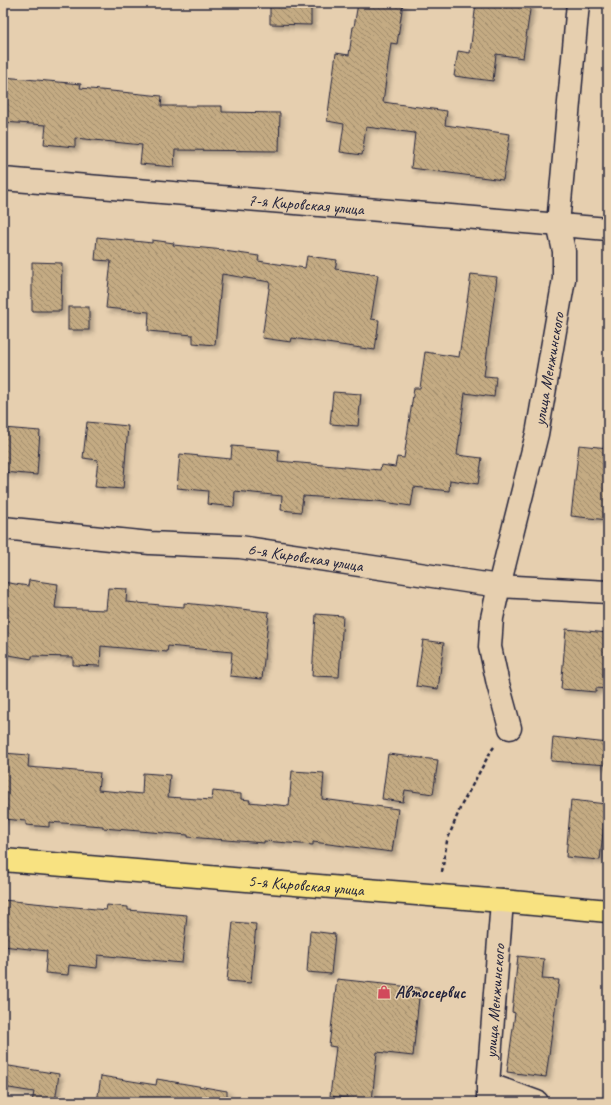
<svg xmlns="http://www.w3.org/2000/svg" width="611" height="1105" font-family="Caveat,sans-serif">
<style>
.building{fill:url(#building-back-hatch);stroke:#22223b;filter:url(#shadow)}
.lines{fill:none;stroke-linecap:round;stroke-linejoin:round}
.minor-casing{stroke:#22223b;stroke-width:25}
.primary-casing{stroke:#22223b;stroke-width:25}
.path{stroke:#22223b;stroke-width:2.5;stroke-dasharray:4 3;stroke-linecap:butt}
.minor{stroke:#e6cfaf;stroke-width:22}
.primary{stroke:#f8e281;stroke-width:22}
.labels{text-anchor:middle;stroke-width:3;stroke-linejoin:round;paint-order:stroke}
.street-label{font-size:17px;fill:#22223b;stroke:#e6cfaf}
.poi-label{font-size:17px;font-weight:bold;fill:#22223b;stroke:#e6cfaf;text-anchor:start}
</style>
<defs>
<pattern id="building-back-hatch" width="6" height="6" patternUnits="userSpaceOnUse"><rect width="6" height="6" fill="#c4ab83"/><path d="M-1 5l2 2M0 0l6 6M5-1l2 2" fill="none" stroke="#9f8b6c"/></pattern>
<filter id="shadow"><feDropShadow dx="3.5" dy="3.5" stdDeviation="2" flood-color="#0004"/></filter>
</defs>
<rect width="100%" height="100%" fill="#e6cfaf"/>
<filter id="ink" filterUnits="userSpaceOnUse"><feTurbulence type="fractalNoise" baseFrequency=".025" numOctaves="2"/><feDisplacementMap in="SourceGraphic" scale="8" xChannelSelector="R" yChannelSelector="G"/><feConvolveMatrix kernelMatrix="1 2 1 2 8 2 1 2 1" color-interpolation-filters="sRGB"/></filter>
<g filter="url(#ink)">
<!-- building -->
<g class="building">
<polygon points="270,3 311,3 311,25 270,24"/>
<polygon points="358,3 403,3 397,44 391,43 383,102 447,111 445,125 510,134 503,180 411,168 415,133 366,127 362,155 340,152 344,124 327,121 336,53 349,55 353,27 354,27"/>
<polygon points="476,3 531,3 523,58 496,54 493,81 454,76 458,51 470,53"/>
<polygon points="3,77 81,84 80,88 162,96 161,106 222,106 222,112 280,113 279,151 175,150 174,167 140,164 142,145 75,138 75,147 44,144 46,125 3,122"/>
<polygon points="97,237 152,243 152,240 174,243 173,245 224,250 224,251 259,256 258,261 305,268 307,256 337,260 335,269 378,275 371,319 379,320 375,350 292,338 291,342 262,338 270,282 222,274 215,345 193,343 193,335 148,331 149,312 106,308 111,261 95,260"/>
<polygon points="32,262 62,263 61,311 32,311"/>
<polygon points="471,274 497,277 484,376 496,377 494,397 465,393 457,455 482,458 478,484 450,480 449,491 414,487 411,506 377,501 303,496 301,512 281,510 282,496 235,491 234,507 207,504 208,491 177,488 180,454 231,459 232,446 279,450 278,461 380,470 381,465 395,467 397,457 404,458 414,388 420,388 425,352 459,357"/>
<rect x="68" y="307" width="21" height="23"/>
<polygon points="333,392 361,394 358,426 330,424"/>
<polygon points="87,422 128,426 123,489 95,487 98,460 83,458"/>
<polygon points="3,428 40,431 37,475 3,472"/>
<polygon points="579,445 608,448 608,520 571,516"/>
<polygon points="29,580 58,584 55,608 106,610 108,588 127,589 126,602 184,607 184,603 269,612 262,679 230,676 232,652 168,646 167,652 101,646 100,666 73,665 73,657 32,656 32,659 3,654 3,582 28,586"/>
<polygon points="316,614 343,616 339,677 312,676"/>
<polygon points="566,629 608,633 608,689 596,688 596,692 561,689"/>
<polygon points="423,640 444,643 438,689 416,686"/>
<polygon points="553,737 608,743 608,765 551,761"/>
<polygon points="3,753 29,755 28,767 100,773 98,790 142,794 143,773 170,775 168,797 212,800 213,791 241,794 241,799 250,800 249,802 289,806 292,771 324,773 322,799 398,809 392,852 313,842 313,845 264,841 264,843 188,837 188,835 103,828 103,826 49,822 49,827 26,825 26,821 3,819"/>
<polygon points="388,754 438,760 433,794 405,790 403,802 382,799"/>
<polygon points="571,800 606,804 600,860 566,857"/>
<polygon points="3,900 106,910 107,905 128,907 128,910 187,915 182,963 98,955 97,968 69,965 68,975 45,973 47,951 3,946"/>
<polygon points="233,922 256,924 251,983 227,981"/>
<polygon points="310,931 335,934 331,974 307,972"/>
<polygon points="518,956 544,959 542,979 559,980 546,1077 507,1072 515,1013 512,1012"/>
<polygon points="337,979 420,988 413,1056 377,1052 372,1101 330,1096 336,1047 329,1046"/>
<polygon points="3,1065 59,1074 55,1102 32,1102 34,1092 3,1087"/>
<polygon points="101,1076 156,1085 157,1079 227,1091 227,1102 97,1102"/>
</g>
<g class="lines">
<!-- minor casing -->
<g class="minor-casing">
<g id="minor">
<path id="s1" d="M3,179l605,50"/>
<path id="s2" d="M3,528l147,15 90,4 259,39 109,6"/>
<path id="s3" d="M510,728l-12,-44 -8,-37 2,-29 7,-32 38,-152 27,-155v-28l-6,-27 20,-221"/>
<polyline points="488,1084 537,1102"/>
<path id="s4" d="M488,1102v-18l14,-183"/>
</g>
</g>
<!-- primary casing -->
<g class="primary-casing">
<g id="primary">
<path id="s5" d="M3,860l499,41 106,10"/>
</g>
</g>
<!-- path -->
<polyline class="path" points="442,872 447,841 461,806 491,751 494,747"/>
<!-- minor -->
<use href="#minor" class="minor"/>
<!-- primary -->
<use href="#primary" class="primary"/>
</g>
</g>
<!-- icons -->
<defs>
<g id="shop-bare" transform="scale(1.08)"><path d="M-5-2.5h2.3a2.7 3.5 0 0 1 5.4 0H5L5.5 6h-11ZM-1.5-2.5h3a1.5 2.3 0 0 0-3 0Z" fill="#d1495b" stroke="#e6cfaf" stroke-width="2.5" paint-order="stroke"/></g>
</defs>
<g fill-rule="evenodd">
<use href="#shop-bare" x="384" y="992"/>
</g>
<g class="labels">
<!-- street labels -->
<g class="street-label">
<text dy="6" stroke="none"><textPath href="#s1" startOffset="304">7-я Кировская улица</textPath></text>
<text dy="6" stroke="none"><textPath href="#s3" startOffset="368">улица Менжинского</textPath></text>
<text dy="6" stroke="none"><textPath href="#s2" startOffset="304">6-я Кировская улица</textPath></text>
<text dy="6" stroke="none"><textPath href="#s5" startOffset="304">5-я Кировская улица</textPath></text>
<text dy="6" stroke="none"><textPath href="#s4" startOffset="101">улица Менжинского</textPath></text>
</g>
<!-- poi labels -->
<g class="poi-label">
<text x="395" y="998">Автосервис</text>
</g>
</g>
<!-- margin -->
<rect width="611" height="1105" fill="none" stroke="#e6cfaf" stroke-width="16"/>
<rect x="8" y="8" width="595" height="1089" fill="none" stroke="#22223b" stroke-width="1.5" filter="url(#ink)"/>
</svg>
